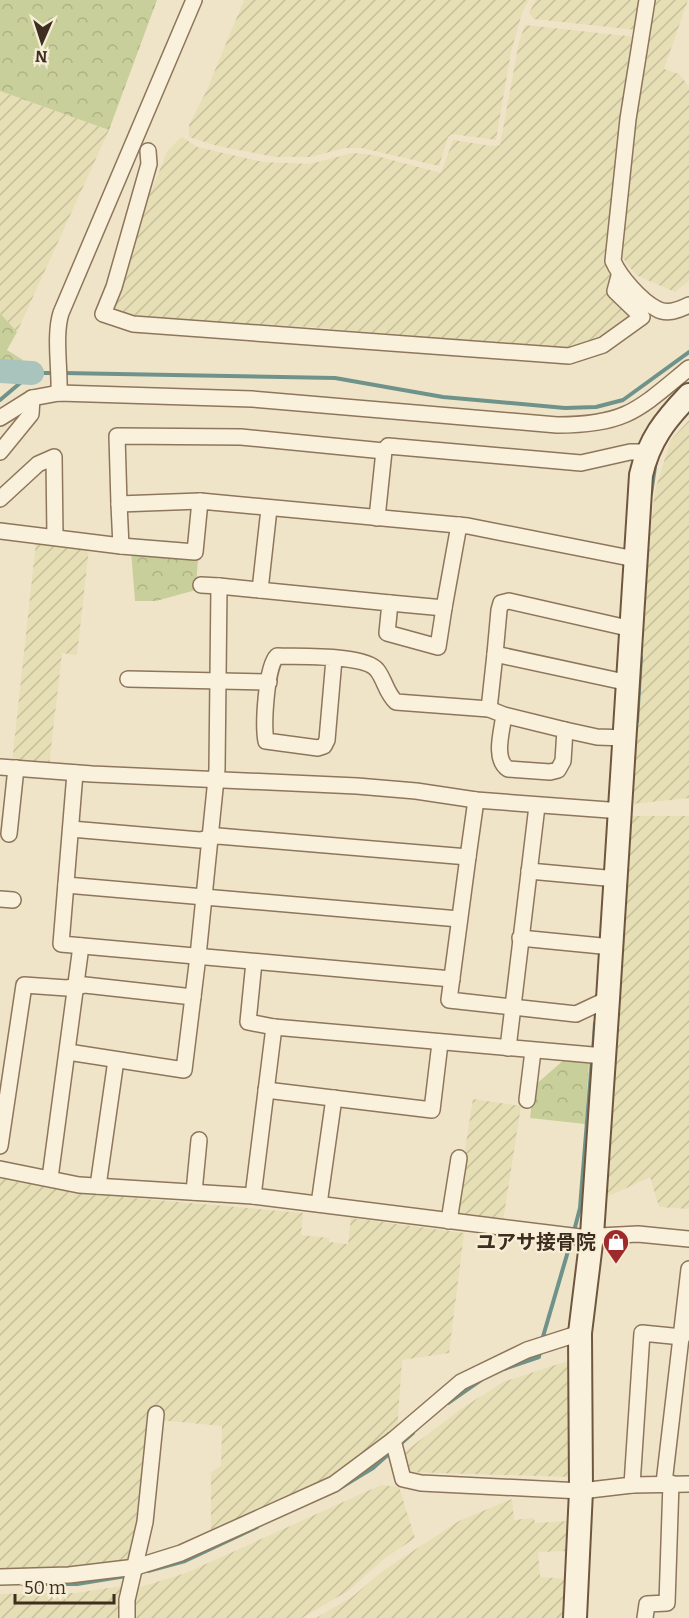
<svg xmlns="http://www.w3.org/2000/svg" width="689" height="1618" font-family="Bitter,'Noto Sans JP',serif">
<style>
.farmland{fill:url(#farmland-furrows)}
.forest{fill:url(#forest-crowns)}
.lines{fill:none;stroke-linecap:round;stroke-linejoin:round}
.stream{stroke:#6f938a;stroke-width:4}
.river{stroke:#a9c4bc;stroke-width:24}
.street-casing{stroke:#8d765c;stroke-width:18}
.secondary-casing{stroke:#6f573f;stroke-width:26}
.street{stroke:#faf1dc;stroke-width:15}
.secondary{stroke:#faf1dc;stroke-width:22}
.labels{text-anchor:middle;stroke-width:4.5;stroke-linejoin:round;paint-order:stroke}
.poi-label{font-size:20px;font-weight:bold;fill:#3d2e20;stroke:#f7eed8;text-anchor:end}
</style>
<defs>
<pattern id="farmland-furrows" width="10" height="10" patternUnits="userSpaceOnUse" patternTransform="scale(1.5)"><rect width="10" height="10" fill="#e6deb5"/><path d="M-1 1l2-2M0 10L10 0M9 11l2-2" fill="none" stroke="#c6bf9b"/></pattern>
<pattern id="forest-crowns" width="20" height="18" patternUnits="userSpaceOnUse" patternTransform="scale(1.5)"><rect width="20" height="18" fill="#c9cf9b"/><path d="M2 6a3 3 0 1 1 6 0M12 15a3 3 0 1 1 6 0" fill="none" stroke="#aeb285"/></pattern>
</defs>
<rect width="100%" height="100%" fill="#f0e4c8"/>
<!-- farmland -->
<g class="farmland">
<polygon points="244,0 529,0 522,13 511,52 496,140 452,134 448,137 439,166 362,148 345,148 310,157 275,157 218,146 189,137 189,125 206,92"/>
<polygon points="536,0 644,0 637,30 534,19 529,13"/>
<polygon points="654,0 688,0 664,69 679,74 689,87 689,281 675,292 636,275 622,257 633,132"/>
<polygon points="525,25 636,37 610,266 612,278 634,319 593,349 555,349 310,327 107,318 133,235 168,150 182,137 197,147 263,162 310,164 353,153 373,155 441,173 453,140 492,146 500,145 519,42"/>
<polygon points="0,91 109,130 17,332 0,313"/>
<polygon points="689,420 689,798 632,804 644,588 655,490 671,440"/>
<polygon points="36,542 89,548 77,655 62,653 49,766 12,763"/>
<polygon points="632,816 689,816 689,1209 659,1207 650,1177 607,1197"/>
<polygon points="473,1099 521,1106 503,1221 467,1219 455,1214"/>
<polygon points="0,1178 76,1193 303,1213 301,1235 329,1238 329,1242 348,1244 351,1218 464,1233 449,1353 402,1360 397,1432 354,1467 211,1536 211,1472 221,1466 222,1426 160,1420 141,1537 130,1564 0,1572"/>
<polygon points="571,1360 569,1477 407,1472 402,1454 461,1409 503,1382"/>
<polygon points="381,1485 399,1487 415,1538 384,1559 348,1591 302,1618 131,1618 134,1589 186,1573"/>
<polygon points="512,1499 514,1520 534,1518 535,1523 569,1521 570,1551 538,1552 540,1577 569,1579 567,1618 316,1618 352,1597 384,1570 459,1521"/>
<polygon points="128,1585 125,1618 0,1618 0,1594 76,1593"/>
</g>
<!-- forest -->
<g class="forest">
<polygon points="0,0 157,0 109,130 0,91"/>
<polygon points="0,313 17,332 7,350 23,360 0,382"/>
<polygon points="131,551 198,557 196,590 156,601 135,601"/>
<polygon points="565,1059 589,1062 585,1124 530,1118 534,1086"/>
</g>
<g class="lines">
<!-- stream -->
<g class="stream">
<polyline points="63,373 335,378 443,397 565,408 596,407 623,400 689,352"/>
<polyline points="0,400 32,373 56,373"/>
<polyline points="651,494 656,460"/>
<polyline points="637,722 641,657"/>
<polyline points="593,1052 595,1023 600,1022"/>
<polyline points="574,1231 580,1208 592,1060"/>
<polyline points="542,1340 571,1241"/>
<polyline points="504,1369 539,1357 540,1351"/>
<polyline points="448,1403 481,1380"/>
<polyline points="398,1446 413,1433"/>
<polyline points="340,1488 373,1468 392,1451"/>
<polyline points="148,1571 185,1561 257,1527"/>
<polyline points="23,1584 77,1584 126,1576"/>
</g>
<!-- river -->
<polyline class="river" points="0,371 32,373"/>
<!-- street casing -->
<g class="street-casing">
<g id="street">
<path d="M647,0l-19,119 -15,142c7,16 28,40 44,48 10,6 22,1 32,-4"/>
<polyline points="148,151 149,164 114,287 103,314 133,324 569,356 603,345 642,317 615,291 619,276"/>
<path d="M59,393c1,-25 -5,-58 2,-80l133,-313"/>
<path d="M0,418l32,-20 27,-5 193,6 305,26c69,0 81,-15 132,-57"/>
<polyline points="0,452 31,414 32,398"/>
<polyline points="0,499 38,464 54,457 55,537"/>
<polyline points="200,501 119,504 117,436 241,437 384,451"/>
<polyline points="377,518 384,451 388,446 581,463 630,452 646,452"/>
<polyline points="0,531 121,546 119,504"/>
<polyline points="121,546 195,552 200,501 468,526 635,559"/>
<polyline points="201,585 219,586"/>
<polyline points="260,590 269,509"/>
<polyline points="390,603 444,608 459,525"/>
<polyline points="495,654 499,610 501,603 509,601 632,629"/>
<path d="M334,659l-7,81 -3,6 -6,2 -52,-7c-3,-16 0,-74 11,-85 21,1 88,-2 100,14 8,10 9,23 19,32l93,7 15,6c-2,16 -11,44 4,54l42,3 8,-2 5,-9 2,-31 -61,-15"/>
<polyline points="128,679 269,682"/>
<polyline points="489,709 495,654 629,683"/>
<polyline points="565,730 597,737 626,738"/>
<polyline points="0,767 92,774 357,786 416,791 476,800 622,811"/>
<polyline points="75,773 61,944 452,979"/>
<polyline points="71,829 200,840 218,836 468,857 476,800"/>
<polyline points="9,834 16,768"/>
<polyline points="468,857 449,1000 576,1014 608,999"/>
<polyline points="529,871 617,879"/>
<polyline points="66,885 459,919"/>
<polyline points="0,899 13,900"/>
<polyline points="520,938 612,947"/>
<polyline points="254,962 248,1022 274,1027 604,1056"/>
<polyline points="508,1048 537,806"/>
<polyline points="68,1052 184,1070 198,956 217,769 219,586 390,603 387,633 438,647 444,608"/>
<polyline points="266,1090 432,1110 440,1043"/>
<polyline points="527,1100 533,1051"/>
<polyline points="0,1146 24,985 67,988 85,985 193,997"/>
<polyline points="0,1169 79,1185 253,1196 580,1237 638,1234 689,1239"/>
<polyline points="50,1178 81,946"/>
<polyline points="98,1186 116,1060"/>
<polyline points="194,1192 199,1140"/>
<polyline points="253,1196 274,1027"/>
<polyline points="319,1204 334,1098"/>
<polyline points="449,1221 459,1158"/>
<polyline points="393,1440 403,1479 421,1483 581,1491 632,1485 689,1484"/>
<polyline points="664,1483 689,1269"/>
<polyline points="632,1485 642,1333 682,1337"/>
<polyline points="0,1577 69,1575 136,1567 181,1553 334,1484 393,1440 461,1382 527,1350 580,1333"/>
<polyline points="127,1618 127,1600 145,1522 156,1414"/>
<polyline points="645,1618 647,1604 667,1603 671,1483"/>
</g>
</g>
<!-- secondary casing -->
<g class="secondary-casing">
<path id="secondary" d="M575,1618l6,-127 -1,-158 12,-98 16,-236 33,-524c8,-35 24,-55 48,-80"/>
</g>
<!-- street -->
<use href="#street" class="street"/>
<!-- secondary -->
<use href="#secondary" class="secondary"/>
</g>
<!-- icons -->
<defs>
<g id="shop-pin" transform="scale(1.35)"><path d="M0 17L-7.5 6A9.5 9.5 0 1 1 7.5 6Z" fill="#9e2a2b" stroke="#f7eed8"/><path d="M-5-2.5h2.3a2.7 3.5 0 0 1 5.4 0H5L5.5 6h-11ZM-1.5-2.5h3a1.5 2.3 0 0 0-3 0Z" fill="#fff"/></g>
</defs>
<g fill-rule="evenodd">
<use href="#shop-pin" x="616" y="1242"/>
</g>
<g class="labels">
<!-- poi labels -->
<g class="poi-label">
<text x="596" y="1249">ユアサ接骨院</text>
</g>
</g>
<!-- north arrow -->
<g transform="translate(42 42) rotate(183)" stroke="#f7eed8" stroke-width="4.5" paint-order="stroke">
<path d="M0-4.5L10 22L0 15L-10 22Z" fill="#3d2e20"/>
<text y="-9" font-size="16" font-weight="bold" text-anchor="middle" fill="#3d2e20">N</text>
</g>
<!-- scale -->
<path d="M15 1594v9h99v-9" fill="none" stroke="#3d2e20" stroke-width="3"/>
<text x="24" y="1594" font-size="18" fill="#3d2e20" stroke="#f7eed8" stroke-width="4.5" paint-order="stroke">50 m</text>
</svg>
